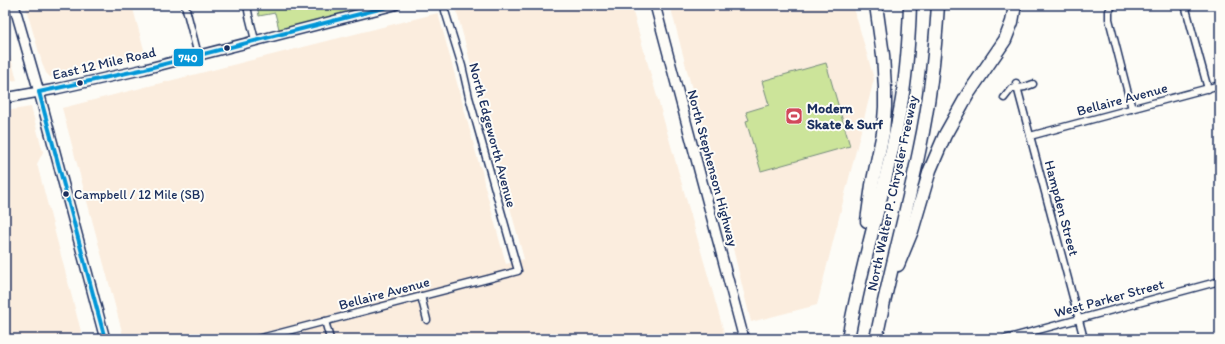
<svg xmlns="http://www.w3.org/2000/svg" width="1225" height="344" font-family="Itim,sans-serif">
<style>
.built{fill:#fbedde}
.green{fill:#cce49a;stroke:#748a7c}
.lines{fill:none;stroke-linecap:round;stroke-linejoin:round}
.street-casing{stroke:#1b2f5e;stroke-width:9}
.secondary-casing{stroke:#1b2f5e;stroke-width:12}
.highway-casing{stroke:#1b2f5e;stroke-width:15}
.street{stroke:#fdfcf7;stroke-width:6}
.secondary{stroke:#fdfcf7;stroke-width:9}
.highway{stroke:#fdfcf7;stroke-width:12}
.bus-1-casing{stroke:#fdfcf7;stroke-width:7}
.bus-1{stroke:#0696d7;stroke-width:4}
.bus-dot{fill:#1b2f5e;stroke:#fdfcf7;stroke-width:1.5}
.labels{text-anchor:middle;stroke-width:4;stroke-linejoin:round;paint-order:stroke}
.bus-label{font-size:13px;fill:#1b2f5e;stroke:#fdfcf7;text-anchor:start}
.street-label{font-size:14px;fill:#1b2f5e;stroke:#fdfcf7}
.poi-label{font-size:14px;font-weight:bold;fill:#1b2f5e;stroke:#fdfcf7;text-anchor:start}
.line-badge{stroke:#fdfcf7;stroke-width:1.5}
.badge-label{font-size:11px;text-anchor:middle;font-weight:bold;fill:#fff}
</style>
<rect width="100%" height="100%" fill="#fdfcf7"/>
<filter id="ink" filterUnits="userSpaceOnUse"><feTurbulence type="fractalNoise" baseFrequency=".025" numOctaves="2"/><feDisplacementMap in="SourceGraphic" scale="8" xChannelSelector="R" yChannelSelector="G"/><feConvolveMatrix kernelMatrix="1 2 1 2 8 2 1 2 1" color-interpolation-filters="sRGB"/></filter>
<g filter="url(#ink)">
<!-- built -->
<g class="built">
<polygon points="25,5 132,5 146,57 57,78 50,77 46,73 43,66"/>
<polygon points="471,5 631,5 726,339 124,339 62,108 438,13 479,164 482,171 484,183 506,264 524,259 456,9"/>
<polygon points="670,5 853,5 874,79 817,305 751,322 725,216"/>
<polygon points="5,38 17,80 5,82"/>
<polygon points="31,107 43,152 37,164 83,339 5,339 5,111"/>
</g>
<!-- green -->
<g class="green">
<polygon points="257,5 392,5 280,33 275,13 259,16"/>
<polygon points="826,63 850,146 761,171 746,121 749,120 746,112 769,105 762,81"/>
</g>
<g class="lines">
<!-- street casing -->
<g class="street-casing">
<g id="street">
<polyline points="185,5 198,55"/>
<polyline points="247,5 249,16 255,40"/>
<polyline points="1113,5 1109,11 1109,19 1132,109"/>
<polyline points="1185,5 1208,89"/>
<polyline points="1016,83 1084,339"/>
<polyline points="1004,98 1011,89 1025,87 1033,84"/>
<polyline points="1030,136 1220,85"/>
<polyline points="421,296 427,320"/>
<polyline points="325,321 330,339"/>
<polyline points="257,339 518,271 469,97 462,66 445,11 444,5"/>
<polyline points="1005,339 1220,281"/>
</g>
</g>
<!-- secondary casing -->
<g class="secondary-casing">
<g id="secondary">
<polyline points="14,5 39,92 105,339"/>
<polyline points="655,5 744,339"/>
<polyline points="5,98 56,89 145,69 395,5"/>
</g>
</g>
<!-- highway casing -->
<g class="highway-casing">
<g id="highway">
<polyline points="867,221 872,185 883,133 885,107 885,88 883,55 876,5"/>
<polyline points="898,265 912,231 930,170 945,135 968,94 1005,40 1012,22 1015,5"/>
<path d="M848,339c14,-81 41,-159 54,-240 5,-31 7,-63 8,-94"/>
<path d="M876,339c13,-65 31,-128 44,-192 10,-47 15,-94 18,-142"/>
</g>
</g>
<!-- street -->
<use href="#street" class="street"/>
<!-- secondary -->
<use href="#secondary" class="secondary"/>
<!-- highway -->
<use href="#highway" class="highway"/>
<!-- bus-1 casing -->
<g class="bus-1-casing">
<g id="bus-1">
<polyline points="39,92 145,69 395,5"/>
<polyline points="39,92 105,339"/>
</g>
</g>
<!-- bus-1 -->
<use href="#bus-1" class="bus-1"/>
</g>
</g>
<!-- icons -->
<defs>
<g id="stadium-square" transform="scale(0.9)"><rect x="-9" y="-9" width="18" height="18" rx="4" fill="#d1495b" stroke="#fdfcf7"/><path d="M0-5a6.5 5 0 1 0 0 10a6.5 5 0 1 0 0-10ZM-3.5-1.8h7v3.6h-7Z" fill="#fff"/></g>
</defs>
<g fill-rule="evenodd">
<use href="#stadium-square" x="794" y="116"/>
</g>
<!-- markers -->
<g class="bus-dot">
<circle cx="227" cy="48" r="3.5"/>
<circle cx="80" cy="83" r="3.5"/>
<circle cx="66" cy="194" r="3.5"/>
</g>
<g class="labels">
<!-- bus labels -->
<g class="bus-label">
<text x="74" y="199">Campbell / 12 Mile (SB)</text>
</g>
<!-- street labels -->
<g class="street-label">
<text transform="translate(104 63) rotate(-13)" y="5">East 12 Mile Road</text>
<text transform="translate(1122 99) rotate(-15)" y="5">Bellaire Avenue</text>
<text transform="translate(493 135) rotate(75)" y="5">North Edgeworth Avenue</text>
<text transform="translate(713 168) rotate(75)" y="5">North Stephenson Highway</text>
<text transform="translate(892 193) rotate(-78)" y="5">North Walter P. Chrysler Freeway</text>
<text transform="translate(1062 208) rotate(75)" y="5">Hampden Street</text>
<text transform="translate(384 293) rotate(-15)" y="5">Bellaire Avenue</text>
<text transform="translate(1109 298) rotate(-15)" y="5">West Parker Street</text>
</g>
<!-- poi labels -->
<g class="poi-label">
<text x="807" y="113">Modern<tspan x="807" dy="16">Skate &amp; Surf</tspan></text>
</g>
</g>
<rect class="line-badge" x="173" y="48" width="31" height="19" rx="4" fill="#0696d7"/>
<g class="badge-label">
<text x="188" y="62">740</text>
</g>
<!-- margin -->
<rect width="1225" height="344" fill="none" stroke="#fdfcf7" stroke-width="20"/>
<rect x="10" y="10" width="1205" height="324" fill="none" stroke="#1b2f5e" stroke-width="1.5" filter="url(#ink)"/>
</svg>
